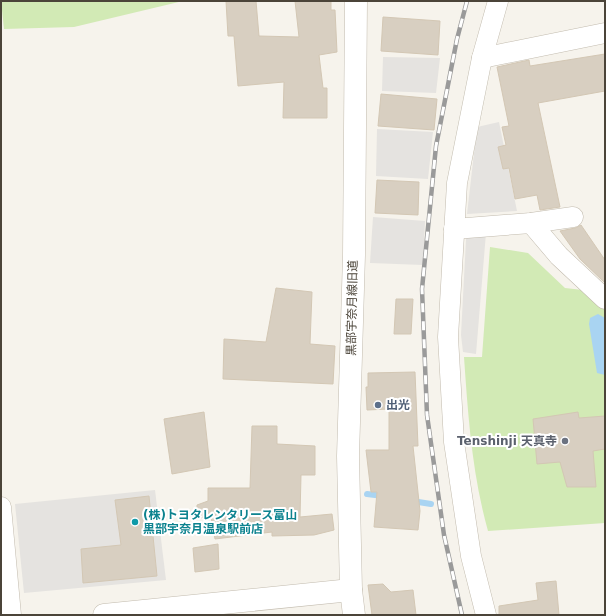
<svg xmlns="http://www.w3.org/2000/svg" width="606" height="616" font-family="'DejaVu Sans','Noto Sans JP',sans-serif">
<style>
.green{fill:#d2eab5}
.parking{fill:#e5e3e0}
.water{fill:#a9d4f2}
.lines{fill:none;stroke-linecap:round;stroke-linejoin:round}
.stream{stroke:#a9d4f2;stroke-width:6}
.building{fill:#d8cfc1;stroke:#d3c7b4}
.minor-casing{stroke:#c2bbae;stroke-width:21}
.tertiary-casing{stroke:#c2bbae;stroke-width:23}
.minor{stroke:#fff;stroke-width:20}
.tertiary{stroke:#fff;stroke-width:22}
.rail-casing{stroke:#9a9a9a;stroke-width:4.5}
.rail{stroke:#fff;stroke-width:3;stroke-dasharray:9;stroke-linecap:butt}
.service-dot{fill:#5c6f8a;stroke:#fff;stroke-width:1.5}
.worship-dot{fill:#6b7280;stroke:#fff;stroke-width:1.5}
.culture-dot{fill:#0f9aa8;stroke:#fff;stroke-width:1.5}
.labels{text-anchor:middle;stroke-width:4;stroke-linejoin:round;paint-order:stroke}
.street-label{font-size:12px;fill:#4b4439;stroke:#fff}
.service-label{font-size:12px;font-weight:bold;fill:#4e5e75;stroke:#fff;text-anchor:start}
.worship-label{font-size:12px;font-weight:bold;fill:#5b616d;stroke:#fff;text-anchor:end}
.culture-label{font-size:12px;font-weight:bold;fill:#0d838f;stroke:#fff;text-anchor:start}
</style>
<rect width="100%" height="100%" fill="#f6f3ec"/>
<!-- green -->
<g class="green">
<polygon points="1,1 183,1 74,27 4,29"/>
<path d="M490,247l38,6 37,35 18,2 22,17v216l-117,8c-16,-57 -20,-116 -24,-174h18z"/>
</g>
<!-- parking -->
<g class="parking">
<polygon points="383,57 440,58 436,93 382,91"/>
<polygon points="499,122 517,211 467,214 477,127"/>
<polygon points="377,129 433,132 428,179 376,176"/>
<polygon points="373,217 425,221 423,265 370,263"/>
<polygon points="467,221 487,221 476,354 463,352 461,335"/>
<polygon points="155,490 166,580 24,593 15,504"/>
</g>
<!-- water -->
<polygon class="water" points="598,314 605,318 605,375 597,373 589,324 590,318"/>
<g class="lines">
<!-- stream -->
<g class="stream">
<polyline points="367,494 383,496"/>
<polyline points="412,501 431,504"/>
</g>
</g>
<!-- building -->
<g class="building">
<polygon points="226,1 256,1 259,36 299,37 295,1 331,1 331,10 335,10 337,52 319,55 323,88 327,88 327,118 283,118 284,82 238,86 234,36 228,36"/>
<polygon points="383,17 440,21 438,55 381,51"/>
<polygon points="605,54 605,91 538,103 560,207 540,210 537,195 515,199 509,168 503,169 498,147 506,145 502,127 509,126 497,67 529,60 530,66"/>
<polygon points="381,94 437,99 434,130 378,126"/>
<polygon points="377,180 419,182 418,215 375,213"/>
<polygon points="581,225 605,260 605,283 580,259 560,231 575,228"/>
<polygon points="276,288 312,292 310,344 335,346 333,384 223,379 224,339 266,342"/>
<polygon points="396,299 413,299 411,334 394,334"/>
<polygon points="415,372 418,446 413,446 420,511 418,530 374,527 377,492 371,492 366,450 389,450 389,409 367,410 366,387 368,387 368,373"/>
<polygon points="204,412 210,467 172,474 164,419"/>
<polygon points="578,412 579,418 605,416 605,449 593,451 596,487 567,487 560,462 537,464 533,419"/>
<polygon points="252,426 277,426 277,444 315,446 315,475 301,475 300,517 332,514 334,530 314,535 272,536 272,532 215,539 211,517 197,518 197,505 208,501 208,488 250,488"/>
<polygon points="149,496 157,576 83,583 81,549 121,545 115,500"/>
<polygon points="218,544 219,569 195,572 193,548"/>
<polygon points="556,581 559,615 499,615 499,606 538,600 536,583"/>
<polygon points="383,584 391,592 413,590 416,615 372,615 368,585"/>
</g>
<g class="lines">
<!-- minor casing -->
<g class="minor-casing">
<g id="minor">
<polyline points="482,58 605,33"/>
<polyline points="531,223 559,256 605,299"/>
<polyline points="454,229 531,223 573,217"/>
<polyline points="1,507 11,615"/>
<polyline points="486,615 471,556 454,442 448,337 457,183 482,58 498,1"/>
</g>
</g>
<!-- tertiary casing -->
<g class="tertiary-casing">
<g id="tertiary">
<polyline points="104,615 351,590"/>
<polyline points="354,615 351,590 348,456 354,255 356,1"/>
</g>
</g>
<!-- minor -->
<use href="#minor" class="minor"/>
<!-- tertiary -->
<use href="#tertiary" class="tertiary"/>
<!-- rail casing -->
<g class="rail-casing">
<polyline id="rail" points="462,615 444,535 427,415 422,289 436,146 457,39 467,1"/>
</g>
<!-- rail -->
<use href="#rail" class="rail"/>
</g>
<!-- markers -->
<circle class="service-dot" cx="378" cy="405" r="4"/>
<circle class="worship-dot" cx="565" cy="441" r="4"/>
<circle class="culture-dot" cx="135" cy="522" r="4"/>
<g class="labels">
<!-- street labels -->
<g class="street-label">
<text transform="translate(352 308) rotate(-89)" y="4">黒部宇奈月線旧道</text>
</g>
<!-- service labels -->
<g class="service-label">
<text x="386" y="409">出光</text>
</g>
<!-- worship labels -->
<g class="worship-label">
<text x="557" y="445">Tenshinji 天真寺</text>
</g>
<!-- culture labels -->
<g class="culture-label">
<text x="143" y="519">(株)トヨタレンタリース富山<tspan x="143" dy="14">黒部宇奈月温泉駅前店</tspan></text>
</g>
</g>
<!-- border -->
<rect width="606" height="616" fill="none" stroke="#4b4439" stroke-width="4"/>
</svg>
